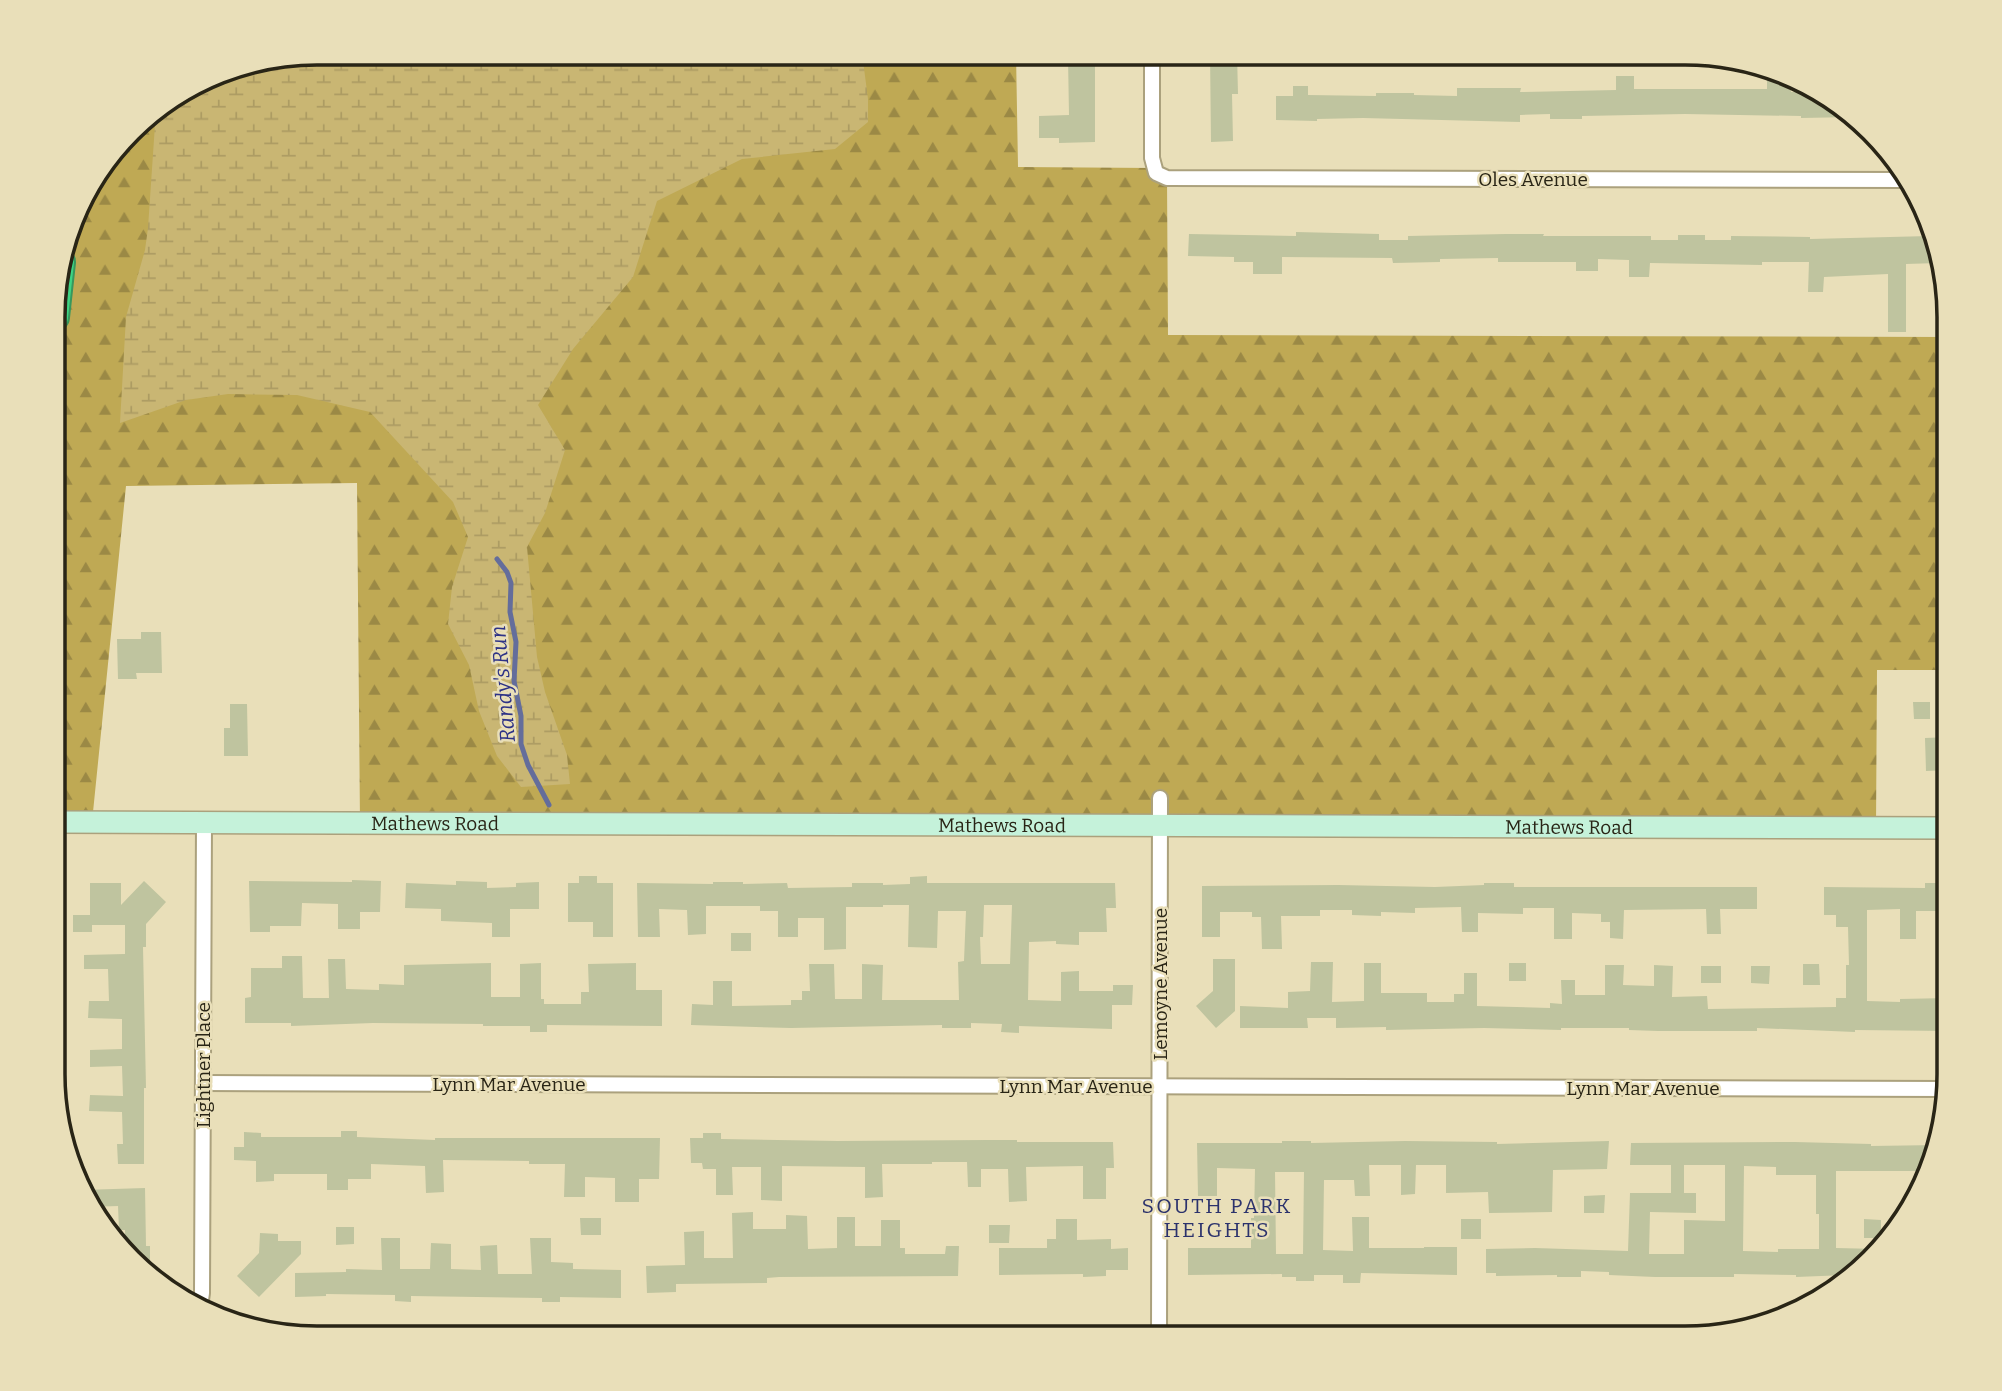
<svg xmlns="http://www.w3.org/2000/svg" width="2002" height="1391" font-family="Bitter,serif">
<style>
.forest{fill:url(#forest-firs)}
.wetland{fill:url(#wetland-marsh)}
.lines{fill:none;stroke-linecap:round;stroke-linejoin:round}
.stream{stroke:#646d9b;stroke-width:5}
.building{fill:#bfc49f;fill-rule:evenodd}
.street-casing{stroke:#aba17d;stroke-width:18}
.secondary-casing{stroke:#aba17d;stroke-width:24}
.highway-casing{stroke:#37975d;stroke-width:30}
.street{stroke:#fff;stroke-width:14}
.secondary{stroke:#c5f2da;stroke-width:21}
.highway{stroke:#3ed483;stroke-width:26}
.labels{text-anchor:middle;stroke-width:5;stroke-linejoin:round;paint-order:stroke}
.street-label{font-size:19px;fill:#292516;stroke:#e9dfb9}
.water-label{font-size:21px;font-style:italic;fill:#2d3286;stroke:#e9dfb9}
.neighbourhood-label{font-size:21px;letter-spacing:2px;fill:#2b326c;stroke:#e9dfb9}
.rim{fill:none;stroke:#292516;stroke-width:3.5}
</style>
<defs>
<pattern id="forest-firs" width="22" height="20" patternUnits="userSpaceOnUse" patternTransform="scale(1.75)"><rect width="22" height="20" fill="#bfa954"/><path d="M5 1l3.5 6h-7zM16 11l3.5 6h-7z" fill="#9b8945"/></pattern>
<pattern id="wetland-marsh" width="20" height="14" patternUnits="userSpaceOnUse" patternTransform="scale(1.75)"><rect width="20" height="14" fill="#c9b673"/><path d="M1 5h8M5 5V1M11 12h8M15 12V8" fill="none" stroke="#ad9c63"/></pattern>
</defs>
<rect width="100%" height="100%" fill="#e9dfb9"/>
<!-- forest -->
<polygon class="forest" points="317,53 1016,53 1018,167 1154,168 1167,178 1168,335 1949,337 1949,670 1877,670 1876,828 360,823 357,483 126,486 92,822 55,821 55,317 61,262 80,200 142,118 216,72"/>
<!-- wetland -->
<polygon class="wetland" points="317,53 862,53 868,99 868,122 835,149 742,159 657,201 633,277 573,349 538,405 565,450 545,513 527,547 537,657 545,692 567,755 570,784 521,787 497,756 479,711 469,665 448,624 452,587 468,537 453,502 370,412 297,395 228,394 186,400 120,423 126,317 145,250 148,228 156,110 216,72"/>
<g class="lines">
<!-- stream -->
<polyline class="stream" points="497,559 507,572 511,583 510,612 516,642 514,681 521,716 521,744 528,765 549,805"/>
</g>
<!-- building -->
<g class="building">
<polygon points="1210,53 1237,53 1238,94 1232,94 1233,141 1211,142"/>
<polygon points="1095,56 1095,142 1059,143 1059,138 1039,138 1039,116 1069,115 1068,57"/>
<polygon points="1616,76 1634,76 1634,89 1767,89 1767,79 1791,80 1791,92 1817,92 1846,107 1854,117 1801,118 1801,116 1685,114 1582,116 1582,119 1550,119 1550,114 1520,115 1520,122 1363,118 1317,119 1317,121 1276,120 1276,96 1293,96 1293,86 1308,86 1308,95 1376,96 1376,93 1414,93 1414,95 1457,96 1457,88 1521,88 1520,92 1616,90"/>
<polygon points="1296,232 1379,234 1379,240 1408,240 1408,236 1506,234 1544,234 1543,236 1651,236 1651,240 1678,240 1678,235 1705,235 1705,240 1731,240 1731,236 1810,237 1810,239 1930,236 1938,263 1906,264 1906,332 1888,332 1888,274 1824,277 1823,292 1808,292 1809,262 1762,262 1762,265 1650,263 1649,277 1629,277 1629,260 1598,259 1598,271 1576,271 1576,262 1498,262 1498,258 1440,259 1440,262 1393,263 1392,258 1282,257 1282,274 1253,274 1253,262 1234,262 1234,257 1188,256 1189,234 1296,236"/>
<polygon points="141,632 161,632 162,673 136,673 137,679 118,679 117,639 141,639"/>
<polygon points="1913,702 1930,702 1930,719 1914,719"/>
<polygon points="230,704 247,704 248,756 224,756 224,728 230,728"/>
<polygon points="1949,737 1949,770 1926,771 1925,738"/>
<polygon points="579,876 597,876 597,883 613,883 613,937 593,937 593,922 568,922 568,883 579,883"/>
<path d="M927,876v7h188l1,25h-10l1,24h-28v13l-23,-1v-3l-27,1 -1,58 33,1v-29l18,-1v20h34v-6h20l-1,20h-20v24l-93,-3v7l-18,-1 1,-8 -31,-1v5h-29v-3l-151,3 -100,-3 1,-21 21,1v-24h19v25l59,-1v-5h11v-9h8l-1,-27h25l1,35h27v-35l21,1 -1,35h77l-1,-38 6,-1 2,-50h-28l-1,37 -29,-1 1,-42h-26v2h-37v42l-22,1v-32h-26v19h-20v-26h-18v-5h-54v28l-18,1 -1,-25 -28,-1 1,28h-22l-1,-54 76,1v-2h30v2l44,-1 1,5 64,-1v-4h31v2l27,-1v-7zM984,905h28l-2,59h-29l-1,-27h3z"/>
<polygon points="352,880 381,881 380,912 360,912 360,929 338,929 338,904 302,903 301,926 270,926 270,932 250,932 249,881 352,882"/>
<polygon points="144,881 166,902 146,924 146,947 143,947 146,1088 144,1088 144,1164 118,1164 117,1144 123,1144 122,1112 89,1111 90,1095 123,1096 122,1066 90,1067 90,1050 122,1049 122,1019 88,1018 89,1001 109,1001 108,969 84,969 84,955 125,954 125,925 92,925 92,932 73,932 73,915 90,915 90,883 121,883 121,905"/>
<polygon points="456,881 487,882 487,888 516,887 516,883 539,882 539,909 510,909 510,937 492,937 492,923 441,921 441,909 405,908 406,883 456,885"/>
<polygon points="1484,883 1514,883 1514,887 1757,887 1757,909 1720,909 1721,934 1707,934 1706,909 1624,910 1623,939 1610,938 1610,922 1601,922 1601,914 1572,913 1572,939 1554,939 1554,908 1523,908 1523,914 1478,913 1478,932 1462,932 1461,907 1415,908 1415,913 1381,912 1381,916 1352,915 1352,910 1320,910 1320,916 1281,916 1282,949 1262,949 1261,917 1252,917 1252,912 1220,912 1220,937 1202,937 1202,886 1338,885 1435,887 1484,885"/>
<polygon points="1925,883 1949,883 1949,911 1916,911 1916,939 1900,939 1900,909 1867,910 1867,1001 1900,1002 1900,999 1949,998 1949,1031 1855,1030 1855,1032 1757,1028 1757,1031 1658,1031 1629,1030 1629,1028 1561,1028 1561,1030 1484,1028 1386,1030 1386,1027 1336,1028 1336,1018 1307,1018 1308,1028 1240,1028 1240,1006 1288,1008 1288,992 1310,991 1311,962 1333,962 1332,1002 1364,1001 1364,963 1381,963 1381,993 1427,993 1427,1002 1454,1002 1454,994 1464,994 1464,973 1477,973 1477,1006 1550,1008 1550,1003 1562,1004 1561,980 1575,980 1575,995 1605,995 1605,965 1624,965 1623,985 1654,986 1654,965 1673,966 1672,997 1707,996 1708,1009 1836,1007 1836,998 1846,998 1846,965 1849,965 1848,927 1836,927 1836,915 1824,915 1824,887 1925,888"/>
<rect x="731" y="933" width="20" height="18"/>
<polygon points="282,956 302,956 303,998 329,998 328,959 345,959 346,989 379,990 379,984 404,985 404,965 491,963 491,997 520,997 520,964 541,963 541,999 544,999 544,1004 581,1004 581,992 589,992 588,964 636,963 636,990 662,990 662,1026 547,1025 547,1032 530,1032 530,1026 483,1026 483,1024 373,1023 291,1026 291,1023 245,1023 245,998 251,997 251,968 282,968"/>
<polygon points="1213,959 1235,959 1235,1011 1216,1028 1196,1006 1213,991"/>
<rect x="1509" y="963" width="17" height="18"/>
<polygon points="1803,964 1819,964 1820,985 1803,985"/>
<rect x="1701" y="966" width="20" height="17"/>
<polygon points="1751,966 1770,966 1769,984 1751,983"/>
<polygon points="341,1131 357,1131 357,1137 435,1140 435,1138 660,1138 659,1179 639,1179 639,1202 615,1202 615,1178 585,1177 585,1197 564,1197 565,1164 529,1164 529,1161 443,1160 444,1192 426,1193 425,1166 371,1164 371,1179 348,1179 348,1190 327,1190 327,1174 274,1174 274,1181 256,1182 256,1161 234,1160 234,1147 244,1147 244,1132 261,1133 261,1137 341,1137"/>
<polygon points="703,1133 721,1133 721,1139 838,1141 986,1140 1017,1140 1017,1142 1113,1142 1114,1168 1106,1168 1106,1199 1083,1199 1083,1166 1026,1167 1027,1201 1009,1202 1008,1169 981,1169 981,1187 968,1187 967,1162 932,1162 932,1164 882,1164 883,1197 865,1198 865,1167 782,1166 782,1201 761,1200 761,1167 732,1167 733,1195 716,1195 716,1169 703,1169 702,1163 691,1163 690,1138 703,1138"/>
<path d="M1282,1141h29v2l94,-2 92,1v2l112,-3 -2,28 -54,1 -1,42 -63,1 -1,-21 -42,1v-28h-30l-1,29 -14,1v-30h-32l1,31h-15l-1,-16h-30l-1,70 30,1 -1,-34h17v31h55v-1h33v28l-96,-2 -1,10h-17v-8h-29v6h-18v-4h-14v-3l-94,1v-27h63v-30h3l1,-49 -38,-1v28h-19l-1,-53h85zM1275,1172h29l-1,82h-27z"/>
<path d="M1795,1142l76,2v2l67,-1 -3,14 -6,12h-93v77l42,1 -32,26 -50,2v-2l-62,-1v3h-79l-46,-2v-3l-28,-1v6h-24v-2l-61,1v-3h-10v-24l49,-1 93,3 2,-58h41v-28h-41l1,-22zM1684,1165h41v56l-41,-1v34h-35l1,-42 46,1v-20h-12zM1744,1166l32,1v8h40v39h3v35h-41v3l-35,-1z"/>
<polygon points="145,1188 146,1246 150,1246 150,1263 137,1262 125,1248 125,1230 119,1230 118,1206 89,1207 82,1190"/>
<polygon points="1605,1195 1604,1213 1584,1213 1584,1196"/>
<polygon points="753,1212 753,1229 786,1229 786,1215 807,1216 808,1249 837,1248 837,1217 855,1217 855,1246 881,1246 881,1220 900,1220 900,1248 905,1248 905,1254 945,1254 946,1246 959,1246 958,1276 779,1277 767,1278 767,1283 676,1284 676,1292 647,1293 646,1266 685,1265 684,1232 704,1231 704,1258 733,1258 732,1213"/>
<polygon points="580,1218 601,1218 601,1235 581,1235"/>
<polygon points="1056,1219 1077,1219 1077,1240 1111,1239 1111,1249 1128,1248 1128,1270 1106,1270 1106,1276 1083,1277 1083,1274 999,1275 999,1248 1047,1248 1047,1239 1056,1239"/>
<rect x="1461" y="1219" width="20" height="20"/>
<polygon points="1864,1219 1881,1220 1881,1238 1864,1238"/>
<polygon points="989,1225 1010,1225 1009,1243 989,1243"/>
<polygon points="336,1227 354,1227 354,1244 336,1245"/>
<polygon points="260,1233 278,1234 278,1241 301,1241 301,1254 259,1297 237,1276 259,1253"/>
<polygon points="381,1238 400,1238 400,1269 430,1269 431,1243 451,1244 451,1269 481,1270 480,1246 497,1245 498,1274 532,1274 530,1238 551,1238 551,1262 573,1263 573,1269 621,1270 621,1298 560,1297 560,1302 542,1302 542,1298 411,1296 411,1302 395,1301 395,1295 326,1294 326,1296 295,1297 295,1273 346,1272 346,1269 382,1270"/>
</g>
<g class="lines">
<!-- street casing -->
<g class="street-casing">
<g id="street">
<polyline points="1152,53 1152,158 1156,173 1167,178 1910,180"/>
<polyline points="203,1083 1949,1089"/>
<polyline points="200,1307 202,1293 204,822"/>
<polyline points="778,1338 828,1334 1700,1335"/>
<polyline points="1159,1338 1160,798"/>
</g>
</g>
<!-- secondary casing -->
<g class="secondary-casing">
<g id="secondary">
<path id="s1" d="M55,822l1894,6"/>
</g>
</g>
<!-- highway casing -->
<g class="highway-casing">
<polyline id="highway" points="55,317 61,262"/>
</g>
<!-- street -->
<use href="#street" class="street"/>
<!-- secondary -->
<use href="#secondary" class="secondary"/>
<!-- highway -->
<use href="#highway" class="highway"/>
</g>
<g class="labels">
<!-- street labels -->
<g class="street-label">
<text x="1533" y="186">Oles Avenue</text>
<text dy="7" stroke="none"><textPath href="#s1" startOffset="380">Mathews Road</textPath></text>
<text dy="7" stroke="none"><textPath href="#s1" startOffset="947">Mathews Road</textPath></text>
<text dy="7" stroke="none"><textPath href="#s1" startOffset="1514">Mathews Road</textPath></text>
<text transform="translate(1160 984) rotate(-90)" y="7">Lemoyne Avenue</text>
<text transform="translate(203 1065) rotate(-90)" y="7">Lightner Place</text>
<text x="509" y="1091">Lynn Mar Avenue</text>
<text x="1076" y="1093">Lynn Mar Avenue</text>
<text x="1643" y="1095">Lynn Mar Avenue</text>
</g>
<!-- water labels -->
<g class="water-label">
<text transform="translate(503 684) rotate(-95)" y="7">Randy's Run</text>
</g>
<!-- neighbourhood labels -->
<g class="neighbourhood-label">
<text x="1217" y="1213">SOUTH PARK<tspan x="1217" dy="24">HEIGHTS</tspan></text>
</g>
</g>
<!-- crop -->
<path d="M0 0H2002V1391H0ZM317 65H1685A252 252 0 0 1 1937 317V1074A252 252 0 0 1 1685 1326H317A252 252 0 0 1 65 1074V317A252 252 0 0 1 317 65Z" fill="#e9dfb9" fill-rule="evenodd"/>
<path class="rim" d="M317 65H1685A252 252 0 0 1 1937 317V1074A252 252 0 0 1 1685 1326H317A252 252 0 0 1 65 1074V317A252 252 0 0 1 317 65Z"/>
</svg>
